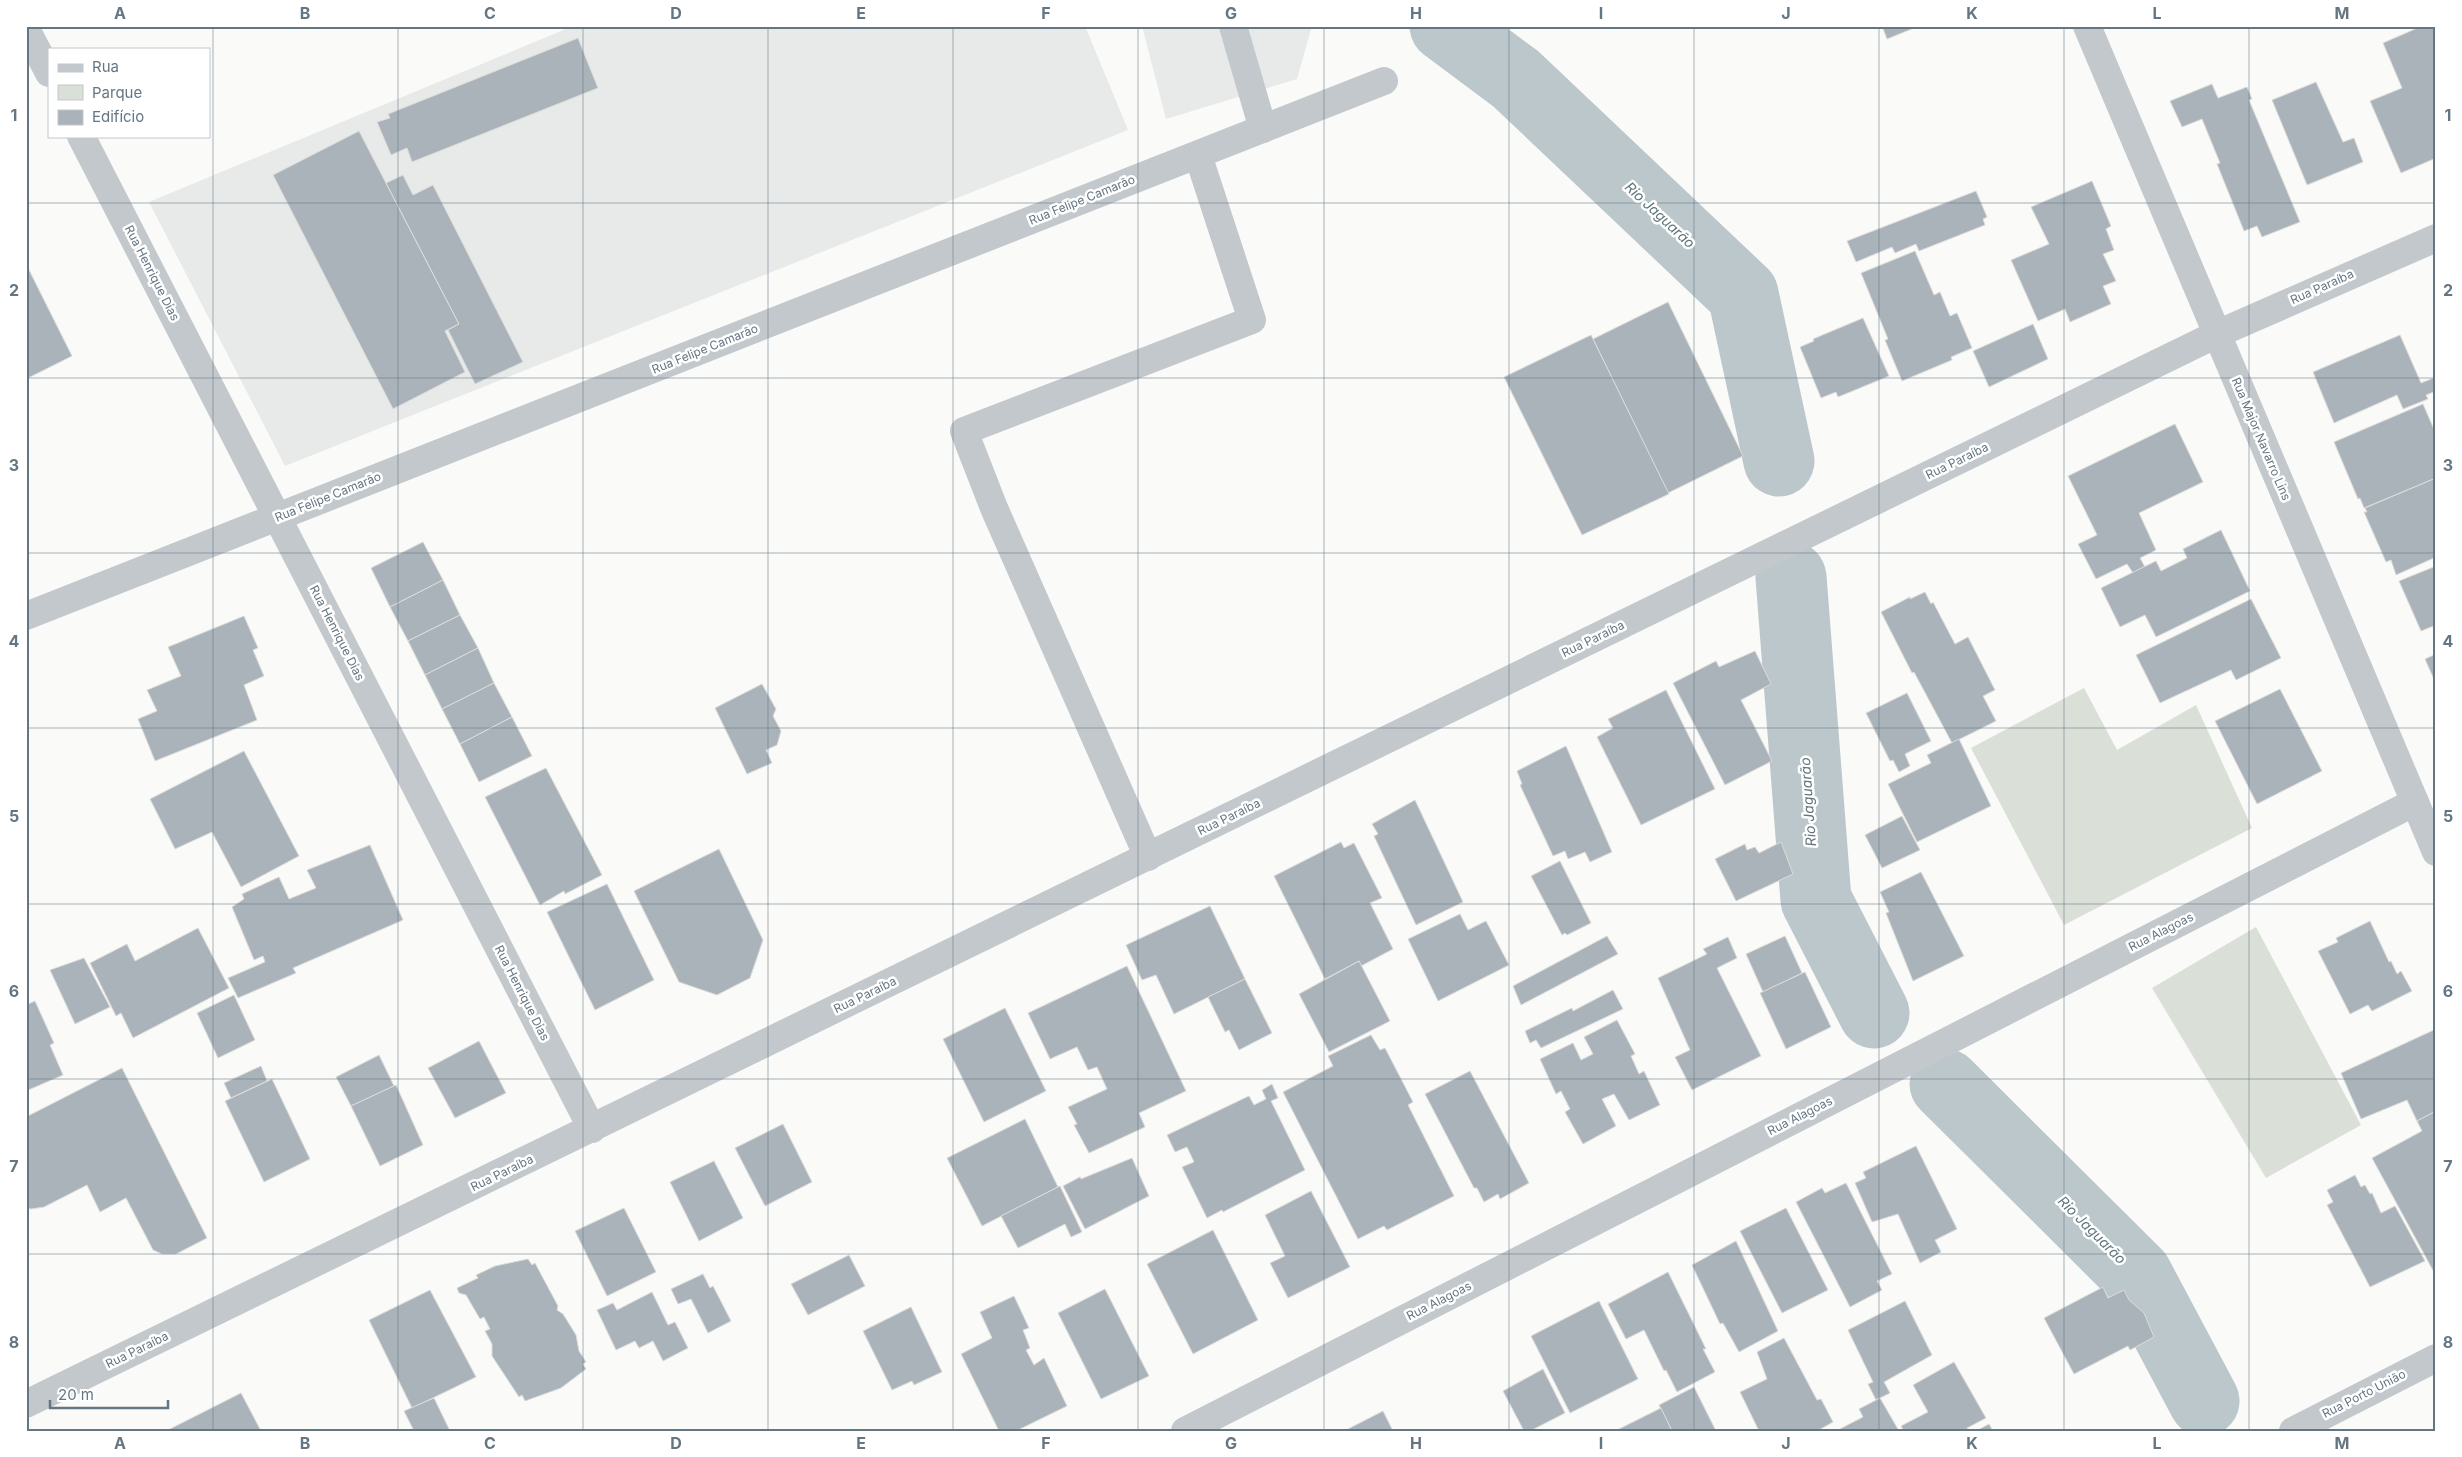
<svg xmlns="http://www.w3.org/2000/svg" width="2462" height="1457" font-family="Inter,sans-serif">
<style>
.built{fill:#e8e9e9}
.green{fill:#dadfd7}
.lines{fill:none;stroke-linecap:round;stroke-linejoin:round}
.river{stroke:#bbc7cb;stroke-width:71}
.building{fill:#aab3b9;stroke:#dcdcda}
.minor{stroke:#c3c8cc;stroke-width:28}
.grid{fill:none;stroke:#657683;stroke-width:1;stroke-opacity:0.55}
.labels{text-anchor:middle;stroke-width:5;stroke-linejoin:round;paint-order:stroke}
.street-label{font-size:12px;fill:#657683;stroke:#fff}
.water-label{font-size:14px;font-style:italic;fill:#60757c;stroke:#fff}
.neatline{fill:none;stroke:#657683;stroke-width:2}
.grid-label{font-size:16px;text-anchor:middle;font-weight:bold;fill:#657683}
</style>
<rect width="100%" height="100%" fill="#fafaf8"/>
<!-- built -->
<g class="built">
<polygon points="573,26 1085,26 1128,130 285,466 149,202"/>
<polygon points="1142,26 1312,26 1297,79 1166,119"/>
</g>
<!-- green -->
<g class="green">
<polygon points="2084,688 2117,750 2196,705 2252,828 2064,925 1971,748"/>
<polygon points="2256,927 2361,1125 2266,1178 2152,988"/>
</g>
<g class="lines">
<!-- river -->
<g class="river">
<polyline points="1445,26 1516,79 1743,294 1779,461"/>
<polyline points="1791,577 1816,900 1874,1013"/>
<polyline points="1945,1084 2137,1275 2204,1401"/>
</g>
</g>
<!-- building -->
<g class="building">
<polygon points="1882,26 1919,26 1887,39"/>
<polygon points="2422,26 2436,26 2436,158 2401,173 2370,101 2402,88 2383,43"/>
<polygon points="578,38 598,88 412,162 407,148 391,155 377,122 390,118 388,114"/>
<polygon points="2316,82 2343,142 2354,138 2363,162 2307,185 2272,100"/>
<polygon points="2212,84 2218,98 2247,87 2252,99 2249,100 2300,222 2262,237 2257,226 2244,231 2217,164 2220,163 2202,119 2182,127 2170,101"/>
<polygon points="359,131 459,324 445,331 465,372 393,409 273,175"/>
<polygon points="403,175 413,195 433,185 523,362 475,384 448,330 459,324 386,183"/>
<polygon points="2092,181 2111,226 2106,229 2114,250 2103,254 2116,281 2103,286 2111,304 2070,322 2065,309 2038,321 2011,260 2049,244 2031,207"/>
<polygon points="1976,191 1987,217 1983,219 1985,225 1919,251 1916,244 1895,253 1892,247 1856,262 1847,241"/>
<polygon points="1915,251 1934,295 1940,292 1950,316 1957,313 1972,348 1951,357 1952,360 1902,381 1885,340 1888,339 1861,273"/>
<polygon points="26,264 72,356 26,379"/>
<polygon points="1668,302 1743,456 1668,493 1593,339"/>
<polygon points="1863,318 1889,376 1838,397 1836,392 1821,398 1800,347 1814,341 1813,339"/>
<polygon points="2033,324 2048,359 1989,387 1973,351"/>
<polygon points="1591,335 1669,494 1582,535 1504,377"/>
<polygon points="2400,335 2421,383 2436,377 2436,391 2426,395 2428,399 2403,409 2397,395 2334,423 2313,372"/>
<polygon points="2423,404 2436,434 2436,478 2364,508 2360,498 2358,499 2334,442"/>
<polygon points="2175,424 2203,482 2139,513 2156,550 2140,558 2145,567 2133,573 2127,564 2096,579 2078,544 2097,535 2068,476"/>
<polygon points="2436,478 2436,557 2396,575 2391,560 2386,562 2364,512 2367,512 2365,508"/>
<polygon points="2221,530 2250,591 2156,637 2145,615 2120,627 2101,588 2156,561 2161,571 2187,558 2183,549"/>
<polygon points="423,542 443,580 390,607 371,568"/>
<polygon points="2436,566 2436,625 2421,631 2399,581"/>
<polygon points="443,580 460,615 408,641 390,607"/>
<polygon points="1925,592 1931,604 1933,602 1955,644 1968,637 1995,690 1983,696 1996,721 1952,743 1914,672 1912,673 1881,612 1910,597 1910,599"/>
<polygon points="2251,599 2281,658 2236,680 2231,670 2160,703 2136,655"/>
<polygon points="460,615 478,648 425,675 408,641"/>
<polygon points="244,616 258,648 253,650 264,676 244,685 257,720 155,761 138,719 157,711 147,690 181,676 168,647"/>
<polygon points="478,648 494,683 442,709 425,675"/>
<polygon points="1755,651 1771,684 1741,700 1772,761 1725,785 1673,683 1716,661 1719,667"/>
<polygon points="2436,654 2436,684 2425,659"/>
<polygon points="494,683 512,717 460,744 442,709"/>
<polygon points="762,684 776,709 773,716 781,731 777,745 766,750 772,763 747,774 715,708"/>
<polygon points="2280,689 2322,771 2257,804 2215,721"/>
<polygon points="1666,690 1715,789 1641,825 1597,737 1613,728 1608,719"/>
<polygon points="1907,693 1931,741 1905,754 1910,766 1899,772 1893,760 1890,761 1866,713"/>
<polygon points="512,717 532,756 479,782 460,744"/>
<polygon points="1959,739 1991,806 1917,842 1888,784 1931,763 1927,755"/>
<polygon points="1566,746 1612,852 1590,862 1585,852 1568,859 1565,851 1553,856 1520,785 1522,784 1517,771"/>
<polygon points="244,751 299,856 241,887 212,832 175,849 150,799"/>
<polygon points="546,768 602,875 565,894 564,891 540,905 485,797"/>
<polygon points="1415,800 1463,902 1416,925 1374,836 1378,834 1372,824"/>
<polygon points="1902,816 1920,850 1882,868 1865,835"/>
<polygon points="1341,842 1344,848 1354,843 1382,898 1370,903 1393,949 1361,966 1359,961 1325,979 1274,876"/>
<polygon points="1781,842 1793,874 1736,901 1715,859 1745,844 1747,850 1755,847 1759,853"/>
<polygon points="370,845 403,920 293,968 296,973 238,998 228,978 265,962 263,956 254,960 232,907 244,899 242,894 279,877 289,899 316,888 307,870"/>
<polygon points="719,849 763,940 750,978 717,995 679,982 634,891"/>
<polygon points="1560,861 1591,923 1567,935 1565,933 1562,935 1531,876"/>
<polygon points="1921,872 1964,956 1913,981 1886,913 1889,912 1880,892"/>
<polygon points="607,884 654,980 595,1010 547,912"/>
<polygon points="1210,906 1245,979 1174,1014 1156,975 1142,980 1126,945"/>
<polygon points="1460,914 1468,930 1486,921 1509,965 1438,1001 1408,939"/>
<polygon points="2370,921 2389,962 2391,961 2397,974 2401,971 2412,991 2372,1011 2368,1005 2350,1014 2318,951 2338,942 2336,938"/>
<polygon points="198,928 229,988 133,1038 121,1013 116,1016 90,963 127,944 135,961"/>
<polygon points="1607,936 1618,954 1521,1005 1513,986"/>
<polygon points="1785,936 1802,973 1763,992 1746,954"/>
<polygon points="1728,937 1737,958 1717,968 1761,1056 1692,1090 1675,1057 1690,1050 1658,978 1707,954 1703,949"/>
<polygon points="84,958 110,1007 75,1024 50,970"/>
<polygon points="1359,961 1390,1021 1329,1052 1299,994"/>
<polygon points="1127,966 1186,1091 1139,1113 1145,1127 1089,1153 1074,1125 1077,1124 1068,1107 1107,1089 1097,1067 1088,1070 1077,1047 1050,1059 1028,1013"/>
<polygon points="1805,972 1831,1027 1786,1049 1760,993"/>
<polygon points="1245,979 1272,1033 1239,1050 1229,1030 1225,1032 1208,997"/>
<polygon points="1613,990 1623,1009 1541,1048 1536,1040 1530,1043 1525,1031 1572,1008 1573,1011"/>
<polygon points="234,995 255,1040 218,1058 197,1013"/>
<polygon points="35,1001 54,1043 50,1045 63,1075 26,1091 26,1005"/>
<polygon points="1005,1008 1046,1091 984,1122 943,1039"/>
<polygon points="1617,1020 1635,1054 1631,1056 1639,1074 1644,1071 1660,1105 1629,1120 1614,1094 1602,1099 1616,1126 1583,1144 1565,1112 1570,1109 1561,1091 1556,1094 1540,1059 1573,1043 1581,1060 1593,1054 1584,1037"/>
<polygon points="2436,1029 2436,1111 2417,1121 2407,1100 2361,1119 2341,1073"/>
<polygon points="1371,1035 1380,1050 1385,1048 1413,1102 1408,1105 1454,1196 1387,1230 1384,1226 1358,1239 1283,1092 1333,1066 1328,1056"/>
<polygon points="479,1041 506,1093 455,1118 428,1068"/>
<polygon points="379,1055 394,1086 351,1106 336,1077"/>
<polygon points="261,1066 267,1081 231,1098 224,1083"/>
<polygon points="122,1068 207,1238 176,1254 162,1254 153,1250 126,1198 100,1212 87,1185 44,1207 31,1209 26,1208 26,1117"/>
<polygon points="1470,1071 1529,1183 1500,1199 1498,1194 1484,1202 1477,1188 1474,1188 1425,1094"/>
<polygon points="272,1079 310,1159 264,1182 225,1101"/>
<polygon points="1272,1084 1278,1098 1271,1101 1305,1170 1223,1212 1222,1210 1207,1218 1182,1167 1194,1162 1187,1147 1175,1152 1167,1135 1249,1096 1254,1105 1266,1099 1262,1090"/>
<polygon points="396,1085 423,1145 380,1166 351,1106"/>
<polygon points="2436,1111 2436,1276 2372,1158 2422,1131 2417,1121"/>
<polygon points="1025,1119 1058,1187 982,1226 947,1158"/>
<polygon points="783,1124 812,1182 765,1206 735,1148"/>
<polygon points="1916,1146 1957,1229 1935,1240 1941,1252 1920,1263 1898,1214 1872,1222 1855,1183 1866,1178 1863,1172"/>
<polygon points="1132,1158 1149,1196 1085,1229 1063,1186 1080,1177 1081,1179"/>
<polygon points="714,1161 743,1218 699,1241 670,1182"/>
<polygon points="2355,1175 2361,1187 2365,1185 2370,1194 2372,1193 2381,1213 2395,1206 2425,1261 2370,1287 2327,1205 2333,1202 2327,1190"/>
<polygon points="1846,1183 1892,1274 1877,1281 1882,1290 1850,1307 1796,1202 1822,1188 1825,1193"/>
<polygon points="1060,1186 1082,1232 1071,1237 1065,1224 1018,1248 1001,1216"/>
<polygon points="1311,1191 1350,1267 1288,1298 1270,1263 1285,1256 1265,1215"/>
<polygon points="624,1208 656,1272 607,1296 575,1231"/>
<polygon points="1786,1208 1828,1290 1782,1313 1740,1231"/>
<polygon points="1213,1230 1258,1320 1193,1354 1147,1264"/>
<polygon points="1736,1241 1778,1331 1739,1352 1723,1323 1720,1324 1692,1265"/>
<polygon points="849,1255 865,1286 808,1315 791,1284"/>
<polygon points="528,1259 532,1265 535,1263 558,1306 557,1310 563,1314 576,1335 579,1351 586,1362 583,1364 586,1369 561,1388 525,1401 522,1395 519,1397 492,1356 492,1344 485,1331 490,1329 484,1317 480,1319 466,1295 459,1293 457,1288 478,1278 476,1275 495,1266"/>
<polygon points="1668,1272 1706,1349 1703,1349 1715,1372 1677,1392 1666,1370 1664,1371 1644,1330 1626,1339 1608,1304"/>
<polygon points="703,1274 710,1288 713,1286 731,1321 708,1333 691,1299 678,1304 671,1289"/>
<polygon points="2103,1287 2108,1298 2124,1290 2129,1300 2144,1313 2154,1337 2130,1350 2128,1346 2074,1374 2044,1318"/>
<polygon points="1105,1289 1149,1376 1101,1399 1058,1313"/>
<polygon points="430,1290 476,1377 412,1408 369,1320"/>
<polygon points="652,1292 668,1325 675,1322 688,1348 663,1361 653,1341 639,1348 635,1341 616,1350 597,1310 613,1303 617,1310"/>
<polygon points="1014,1296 1029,1328 1023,1330 1030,1348 1026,1350 1034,1365 1044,1358 1067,1406 1016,1431 999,1431 961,1354 992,1338 980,1312"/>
<polygon points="1599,1301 1638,1379 1570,1413 1531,1336"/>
<polygon points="1905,1301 1932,1355 1884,1382 1890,1393 1876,1400 1868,1384 1873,1382 1848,1330"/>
<polygon points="911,1307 942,1372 914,1385 912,1381 892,1390 863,1331"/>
<polygon points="1784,1338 1817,1400 1821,1399 1833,1422 1817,1431 1759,1431 1740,1392 1767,1379 1757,1352"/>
<polygon points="1954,1362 1986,1418 1967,1428 1968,1431 1904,1431 1901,1426 1928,1412 1913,1385"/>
<polygon points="1543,1369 1565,1413 1530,1431 1524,1431 1503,1391"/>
<polygon points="1694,1387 1716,1431 1672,1431 1659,1405"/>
<polygon points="241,1393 261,1431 166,1431"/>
<polygon points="434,1398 450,1431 414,1431 404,1411"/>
<polygon points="1880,1398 1899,1431 1836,1431 1863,1417 1859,1409"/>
<polygon points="1661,1408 1672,1431 1615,1431"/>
<polygon points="1383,1411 1393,1431 1344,1431"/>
<polygon points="1989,1424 1993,1431 1976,1431"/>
</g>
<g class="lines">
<!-- minor -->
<g class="minor">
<polyline points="1233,26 1263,129"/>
<polyline points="2087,26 2436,852"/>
<polyline points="26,29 49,73"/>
<polyline points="81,136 592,1129"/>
<polyline points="26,616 1384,81"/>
<polyline points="1148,857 994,508 964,431 1252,320 1198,155"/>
<polyline points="26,1404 2217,334 2436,238"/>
<polyline points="1185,1431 2415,802"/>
<polyline points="2293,1431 2436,1358"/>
</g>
</g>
<!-- grid -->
<path class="grid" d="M213,26v1405M398,26v1405M583,26v1405M768,26v1405M953,26v1405M1138,26v1405M1324,26v1405M1509,26v1405M1694,26v1405M1879,26v1405M2064,26v1405M2249,26v1405M26,203h2410M26,378h2410M26,553h2410M26,728h2410M26,904h2410M26,1079h2410M26,1254h2410"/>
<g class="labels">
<!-- street labels -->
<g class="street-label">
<text transform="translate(1082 200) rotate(-22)" y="4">Rua Felipe Camarão</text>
<text transform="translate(152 273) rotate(63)" y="4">Rua Henrique Dias</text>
<text transform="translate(2322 287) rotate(-24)" y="4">Rua Paraíba</text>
<text transform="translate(705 349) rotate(-22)" y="4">Rua Felipe Camarão</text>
<text transform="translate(2261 439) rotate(67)" y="4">Rua Major Navarro Lins</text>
<text transform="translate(1957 461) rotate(-26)" y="4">Rua Paraíba</text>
<text transform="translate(328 497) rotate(-22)" y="4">Rua Felipe Camarão</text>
<text transform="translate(337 633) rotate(63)" y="4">Rua Henrique Dias</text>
<text transform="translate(1593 639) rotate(-26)" y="4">Rua Paraíba</text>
<text transform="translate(1229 817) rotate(-26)" y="4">Rua Paraíba</text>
<text transform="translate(2161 932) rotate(-27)" y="4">Rua Alagoas</text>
<text transform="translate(522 993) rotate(63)" y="4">Rua Henrique Dias</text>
<text transform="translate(865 995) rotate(-26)" y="4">Rua Paraíba</text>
<text transform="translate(1800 1116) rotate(-27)" y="4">Rua Alagoas</text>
<text transform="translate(502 1173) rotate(-26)" y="4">Rua Paraíba</text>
<text transform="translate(1439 1301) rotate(-27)" y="4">Rua Alagoas</text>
<text transform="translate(137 1350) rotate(-26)" y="4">Rua Paraíba</text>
<text transform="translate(2364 1394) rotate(-27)" y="4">Rua Porto União</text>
</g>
<!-- water labels -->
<g class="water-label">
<text transform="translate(1660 215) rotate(43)" y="5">Rio Jaguarão</text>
<text transform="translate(1808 802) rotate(-94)" y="5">Rio Jaguarão</text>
<text transform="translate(2092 1230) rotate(45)" y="5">Rio Jaguarão</text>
</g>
</g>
<!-- border -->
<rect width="2462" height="1457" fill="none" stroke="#ffffff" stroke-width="55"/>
<!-- legend -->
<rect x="48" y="48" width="162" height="90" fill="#ffffff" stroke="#c1c8cd"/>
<rect x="58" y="64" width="25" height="8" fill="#c3c8cc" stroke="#c1c8cd"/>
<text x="92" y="72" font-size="15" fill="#657683">Rua</text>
<rect x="58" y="85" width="25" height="15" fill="#dadfd7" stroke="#c1c8cd"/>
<text x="92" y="98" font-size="15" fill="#657683">Parque</text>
<rect x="58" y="110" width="25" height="15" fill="#aab3b9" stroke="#c1c8cd"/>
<text x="92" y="122" font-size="15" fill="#657683">Edifício</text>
<!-- scale -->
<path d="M50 1400v8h118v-8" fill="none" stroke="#657683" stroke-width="2.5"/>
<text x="58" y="1400" font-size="15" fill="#657683" stroke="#ffffff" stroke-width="4" paint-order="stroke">20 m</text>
<rect x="28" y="28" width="2406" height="1402" class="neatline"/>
<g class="grid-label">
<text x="120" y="19">A</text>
<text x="305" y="19">B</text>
<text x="490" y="19">C</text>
<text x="676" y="19">D</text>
<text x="861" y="19">E</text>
<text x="1046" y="19">F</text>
<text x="1231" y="19">G</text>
<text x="1416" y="19">H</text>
<text x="1601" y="19">I</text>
<text x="1786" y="19">J</text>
<text x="1972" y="19">K</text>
<text x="2157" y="19">L</text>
<text x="2342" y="19">M</text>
<text x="14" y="121">1</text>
<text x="2448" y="121">1</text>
<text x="14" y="296">2</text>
<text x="2448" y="296">2</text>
<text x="14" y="471">3</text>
<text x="2448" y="471">3</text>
<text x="14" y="647">4</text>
<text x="2448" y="647">4</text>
<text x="14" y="822">5</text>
<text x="2448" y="822">5</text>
<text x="14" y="997">6</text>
<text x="2448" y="997">6</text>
<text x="14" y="1172">7</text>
<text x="2448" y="1172">7</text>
<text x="14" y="1348">8</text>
<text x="2448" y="1348">8</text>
<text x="120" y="1449">A</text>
<text x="305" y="1449">B</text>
<text x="490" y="1449">C</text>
<text x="676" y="1449">D</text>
<text x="861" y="1449">E</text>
<text x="1046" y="1449">F</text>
<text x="1231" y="1449">G</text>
<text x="1416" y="1449">H</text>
<text x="1601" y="1449">I</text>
<text x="1786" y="1449">J</text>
<text x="1972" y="1449">K</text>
<text x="2157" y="1449">L</text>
<text x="2342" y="1449">M</text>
</g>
</svg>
